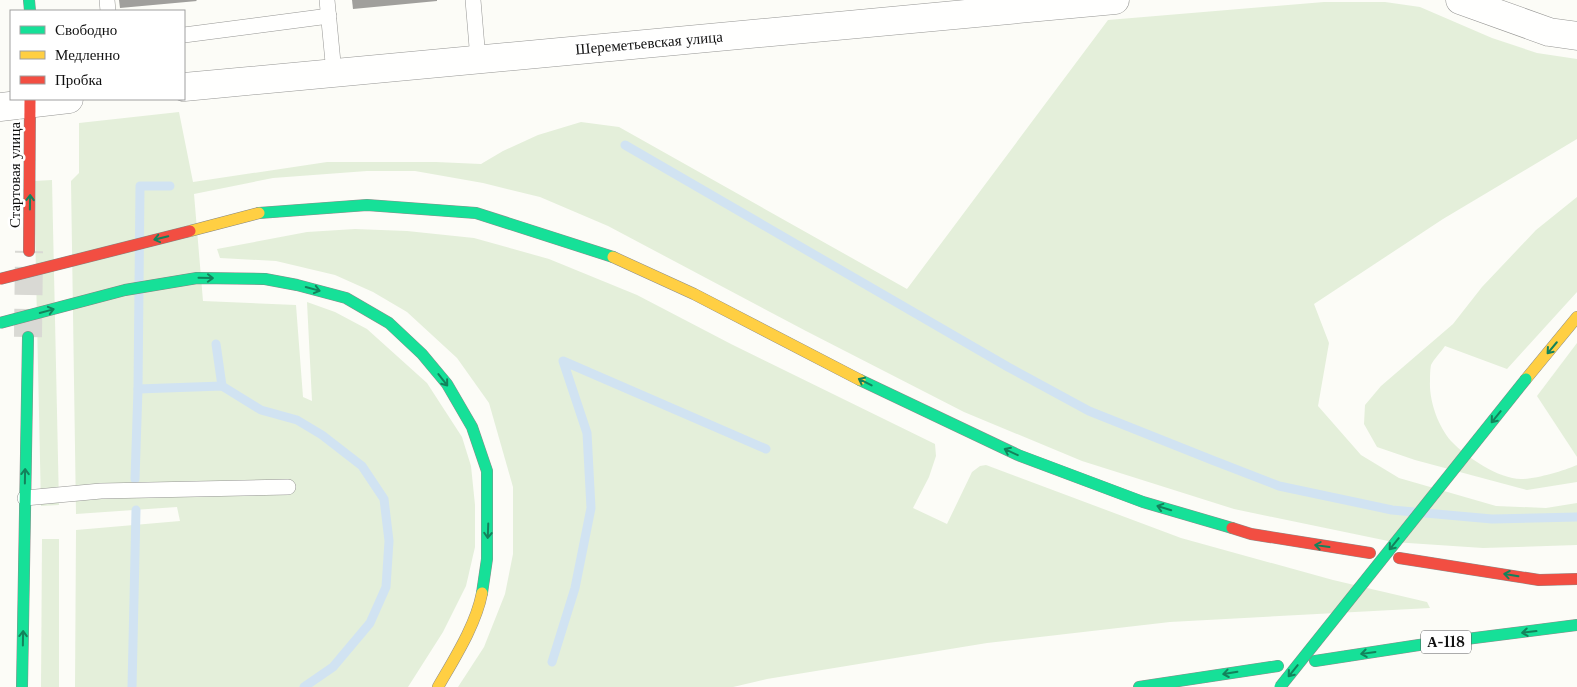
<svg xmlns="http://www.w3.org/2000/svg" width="1577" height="687" font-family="'Libre Baskerville',serif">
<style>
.green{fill:#e4efda}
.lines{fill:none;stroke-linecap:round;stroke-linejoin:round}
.stream{stroke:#d1e3f2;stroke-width:9}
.building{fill:#a09f9c}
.secondary-tunnel{stroke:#d9d9d4;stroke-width:28;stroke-dasharray:28 14;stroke-linecap:butt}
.lane-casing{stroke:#969694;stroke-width:16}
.street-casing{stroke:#969694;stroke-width:29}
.fast-casing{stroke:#8d8d8b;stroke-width:12}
.slow-casing{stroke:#8d8d8b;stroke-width:12}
.jam-casing{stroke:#8d8d8b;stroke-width:12}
.lane{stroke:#fffffe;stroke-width:15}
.street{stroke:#fffffe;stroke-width:28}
.fast{stroke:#16e098;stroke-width:11}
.slow{stroke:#ffcf43;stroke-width:11}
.jam{stroke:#f24e42;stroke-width:11}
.fast-bridge-casing{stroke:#848481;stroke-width:12;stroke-linecap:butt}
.slow-bridge-casing{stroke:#848481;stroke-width:12;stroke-linecap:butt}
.jam-bridge-casing{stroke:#848481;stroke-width:12;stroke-linecap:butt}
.fast-bridge{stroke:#16e098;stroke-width:11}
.slow-bridge{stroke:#ffcf43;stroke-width:11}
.jam-bridge{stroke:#f24e42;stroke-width:11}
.oneway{stroke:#13825b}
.labels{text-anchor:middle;stroke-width:5;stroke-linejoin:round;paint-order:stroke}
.shield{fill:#fff;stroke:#585858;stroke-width:1}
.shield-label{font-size:14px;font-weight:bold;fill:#101010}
.street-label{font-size:15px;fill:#101010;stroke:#fff}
</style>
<rect width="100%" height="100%" fill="#fcfcf7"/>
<!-- green -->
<g class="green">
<polygon points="1324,2 1385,2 1420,7 1492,38 1537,53 1577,59 1577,139 1443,219 1314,304 1329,343 1318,406 1361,455 1399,478 1496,506 1546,508 1577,503 1577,545 1483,548 1393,542 1234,509 1082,461 964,412 806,331 608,226 540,197 483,183 415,171 367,171 273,178 194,194 203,301 296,305 303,397 312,401 307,302 335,312 367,329 427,383 462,437 471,466 475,505 475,547 466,586 443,632 408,687 75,687 76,530 180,521 177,507 76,514 71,181 79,173 79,123 179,112 193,182 327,162 436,162 481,164 503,151 538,135 581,122 619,127 907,289 1108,20"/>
<polygon points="52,180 59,505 41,506 34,181"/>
<path d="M1577,197v95l-70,77 -62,-23c-4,6 -11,13 -14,19 -1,5 -1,11 -1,16 -1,20 8,45 21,60 15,16 48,38 70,38 15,0 42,-8 56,-14v17l-50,8 -112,-30 -38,-13 -13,-23 1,-19 16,-19 72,-62 29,-37 54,-57z"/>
<polygon points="355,229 407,231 474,238 549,259 637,295 731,344 935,444 936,456 929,477 913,508 947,524 972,472 980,466 986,465 1181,538 1333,580 1427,602 1430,608 1170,622 987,643 767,679 733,687 458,687 484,647 505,594 513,554 513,487 489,403 457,358 407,312 373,292 335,275 276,261 220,258 217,249 307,232"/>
<polygon points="1577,343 1577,457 1537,396"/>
<polygon points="42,539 59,539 59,687 41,687"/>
</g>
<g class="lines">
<!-- stream -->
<g class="stream">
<polyline points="625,145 1008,367 1089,411 1212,460 1279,486 1392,510 1492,519 1577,517"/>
<polyline points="216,344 222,386"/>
<polyline points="138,389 222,386 261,410 297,420 322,435 362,466 384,499 389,541 386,587 370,623 333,667 304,687"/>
<polyline points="135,479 138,389 140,186 170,186"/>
<polyline points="552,662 575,588 591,508 587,433 563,361 766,449"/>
<polyline points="132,687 136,510"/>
</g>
</g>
<!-- building -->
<g class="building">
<polygon points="119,0 196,0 197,1 120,8"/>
<polygon points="352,0 437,0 437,1 353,9"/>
</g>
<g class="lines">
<!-- secondary-tunnel -->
<polyline class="secondary-tunnel" points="28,337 29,251"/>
<!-- lane casing -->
<g class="lane-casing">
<g id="lane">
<polyline points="107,0 108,11"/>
<polyline points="327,0 334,73"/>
<polyline points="473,0 478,59"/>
<polyline points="184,35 329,16"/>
<polyline points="25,498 101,491 288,487"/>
</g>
</g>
<!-- street casing -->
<g class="street-casing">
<g id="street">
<polyline points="1460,0 1549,32 1577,36"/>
<polyline points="184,87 1115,0"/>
<polyline points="0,107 69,99"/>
</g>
</g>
<!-- fast casing -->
<g class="fast-casing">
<g id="fast">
<polyline points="29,0 30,11"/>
<polyline points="259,213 367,205 476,213 613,257"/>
<polyline points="265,279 297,285 346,298 389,323 422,354 447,384 472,427 487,471 487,559 482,593"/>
<polyline points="860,380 1018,455 1143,502 1232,528"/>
<polyline points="1315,661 1419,645 1577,625"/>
<polyline points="22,687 28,337"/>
<polyline points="1139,687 1278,666"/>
</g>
</g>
<!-- slow casing -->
<g class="slow-casing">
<g id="slow">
<polyline points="613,257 694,294 860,380"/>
<polyline points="1526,379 1577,317"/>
<path d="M438,687c16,-28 38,-62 44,-94"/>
</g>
</g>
<!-- jam casing -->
<g class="jam-casing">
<g id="jam">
<polyline points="29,251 30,99"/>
<polyline points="1232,528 1251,534 1370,553"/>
<polyline points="1399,558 1539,580 1577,579"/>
</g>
</g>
<!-- lane -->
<use href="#lane" class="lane"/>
<!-- street -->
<use href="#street" class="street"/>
<!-- fast -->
<use href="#fast" class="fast"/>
<!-- slow -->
<use href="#slow" class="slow"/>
<!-- jam -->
<use href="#jam" class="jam"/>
<!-- fast-bridge casing -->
<g class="fast-bridge-casing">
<g id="fast-bridge">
<polyline points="0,323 125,290 197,278 265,279"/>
<polyline points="1280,687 1526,379"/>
</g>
</g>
<!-- slow-bridge casing -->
<g class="slow-bridge-casing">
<polyline id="slow-bridge" points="190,231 259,213"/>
</g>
<!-- jam-bridge casing -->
<g class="jam-bridge-casing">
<polyline id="jam-bridge" points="0,279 190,231"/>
</g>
<!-- fast-bridge -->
<use href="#fast-bridge" class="fast-bridge"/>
<!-- slow-bridge -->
<use href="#slow-bridge" class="slow-bridge"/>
<!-- jam-bridge -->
<use href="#jam-bridge" class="jam-bridge"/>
</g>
<!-- one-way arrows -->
<defs><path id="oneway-shaft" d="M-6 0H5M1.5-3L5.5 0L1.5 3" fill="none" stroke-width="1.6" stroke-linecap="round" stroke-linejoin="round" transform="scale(1.25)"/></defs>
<g class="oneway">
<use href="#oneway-shaft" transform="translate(30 202) rotate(-89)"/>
<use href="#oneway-shaft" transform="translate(161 238) rotate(166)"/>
<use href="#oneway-shaft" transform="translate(206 278) rotate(1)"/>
<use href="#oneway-shaft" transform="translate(313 289) rotate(15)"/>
<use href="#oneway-shaft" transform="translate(47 311) rotate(-15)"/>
<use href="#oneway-shaft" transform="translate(1552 348) rotate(130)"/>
<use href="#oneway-shaft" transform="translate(443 380) rotate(52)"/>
<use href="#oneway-shaft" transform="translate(865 382) rotate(-153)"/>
<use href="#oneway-shaft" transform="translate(1496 417) rotate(129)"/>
<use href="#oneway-shaft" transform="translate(1011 452) rotate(-155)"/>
<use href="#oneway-shaft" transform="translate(25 476) rotate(-89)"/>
<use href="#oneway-shaft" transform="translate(1164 508) rotate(-163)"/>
<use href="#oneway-shaft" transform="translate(488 531) rotate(92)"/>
<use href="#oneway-shaft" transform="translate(1394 544) rotate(129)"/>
<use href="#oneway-shaft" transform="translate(1322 546) rotate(-172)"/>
<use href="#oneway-shaft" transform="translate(1511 575) rotate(-171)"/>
<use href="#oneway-shaft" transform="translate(1529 632) rotate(173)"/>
<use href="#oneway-shaft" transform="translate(23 638) rotate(-89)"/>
<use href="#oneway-shaft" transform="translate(1368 653) rotate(172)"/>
<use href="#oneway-shaft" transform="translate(1293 671) rotate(129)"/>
<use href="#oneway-shaft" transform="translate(1230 673) rotate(171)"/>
</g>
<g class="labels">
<!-- shield labels -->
<rect class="shield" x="1421" y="630.5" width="50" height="23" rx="4"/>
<g class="shield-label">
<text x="1446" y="647">А-118</text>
</g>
<!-- street labels -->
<g class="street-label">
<text transform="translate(649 43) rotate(-5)" y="5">Шереметьевская улица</text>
<text transform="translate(15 175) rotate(-90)" y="5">Стартовая улица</text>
</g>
</g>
<!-- legend -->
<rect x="10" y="10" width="175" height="90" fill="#ffffff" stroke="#9f9f9f"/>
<rect x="20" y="26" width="25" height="8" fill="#16e098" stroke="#9f9f9f"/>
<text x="55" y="35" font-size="15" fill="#101010">Свободно</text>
<rect x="20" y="51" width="25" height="8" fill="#ffcf43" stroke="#9f9f9f"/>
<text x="55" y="60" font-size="15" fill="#101010">Медленно</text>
<rect x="20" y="76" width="25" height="8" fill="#f24e42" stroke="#9f9f9f"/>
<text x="55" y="85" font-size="15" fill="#101010">Пробка</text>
</svg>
